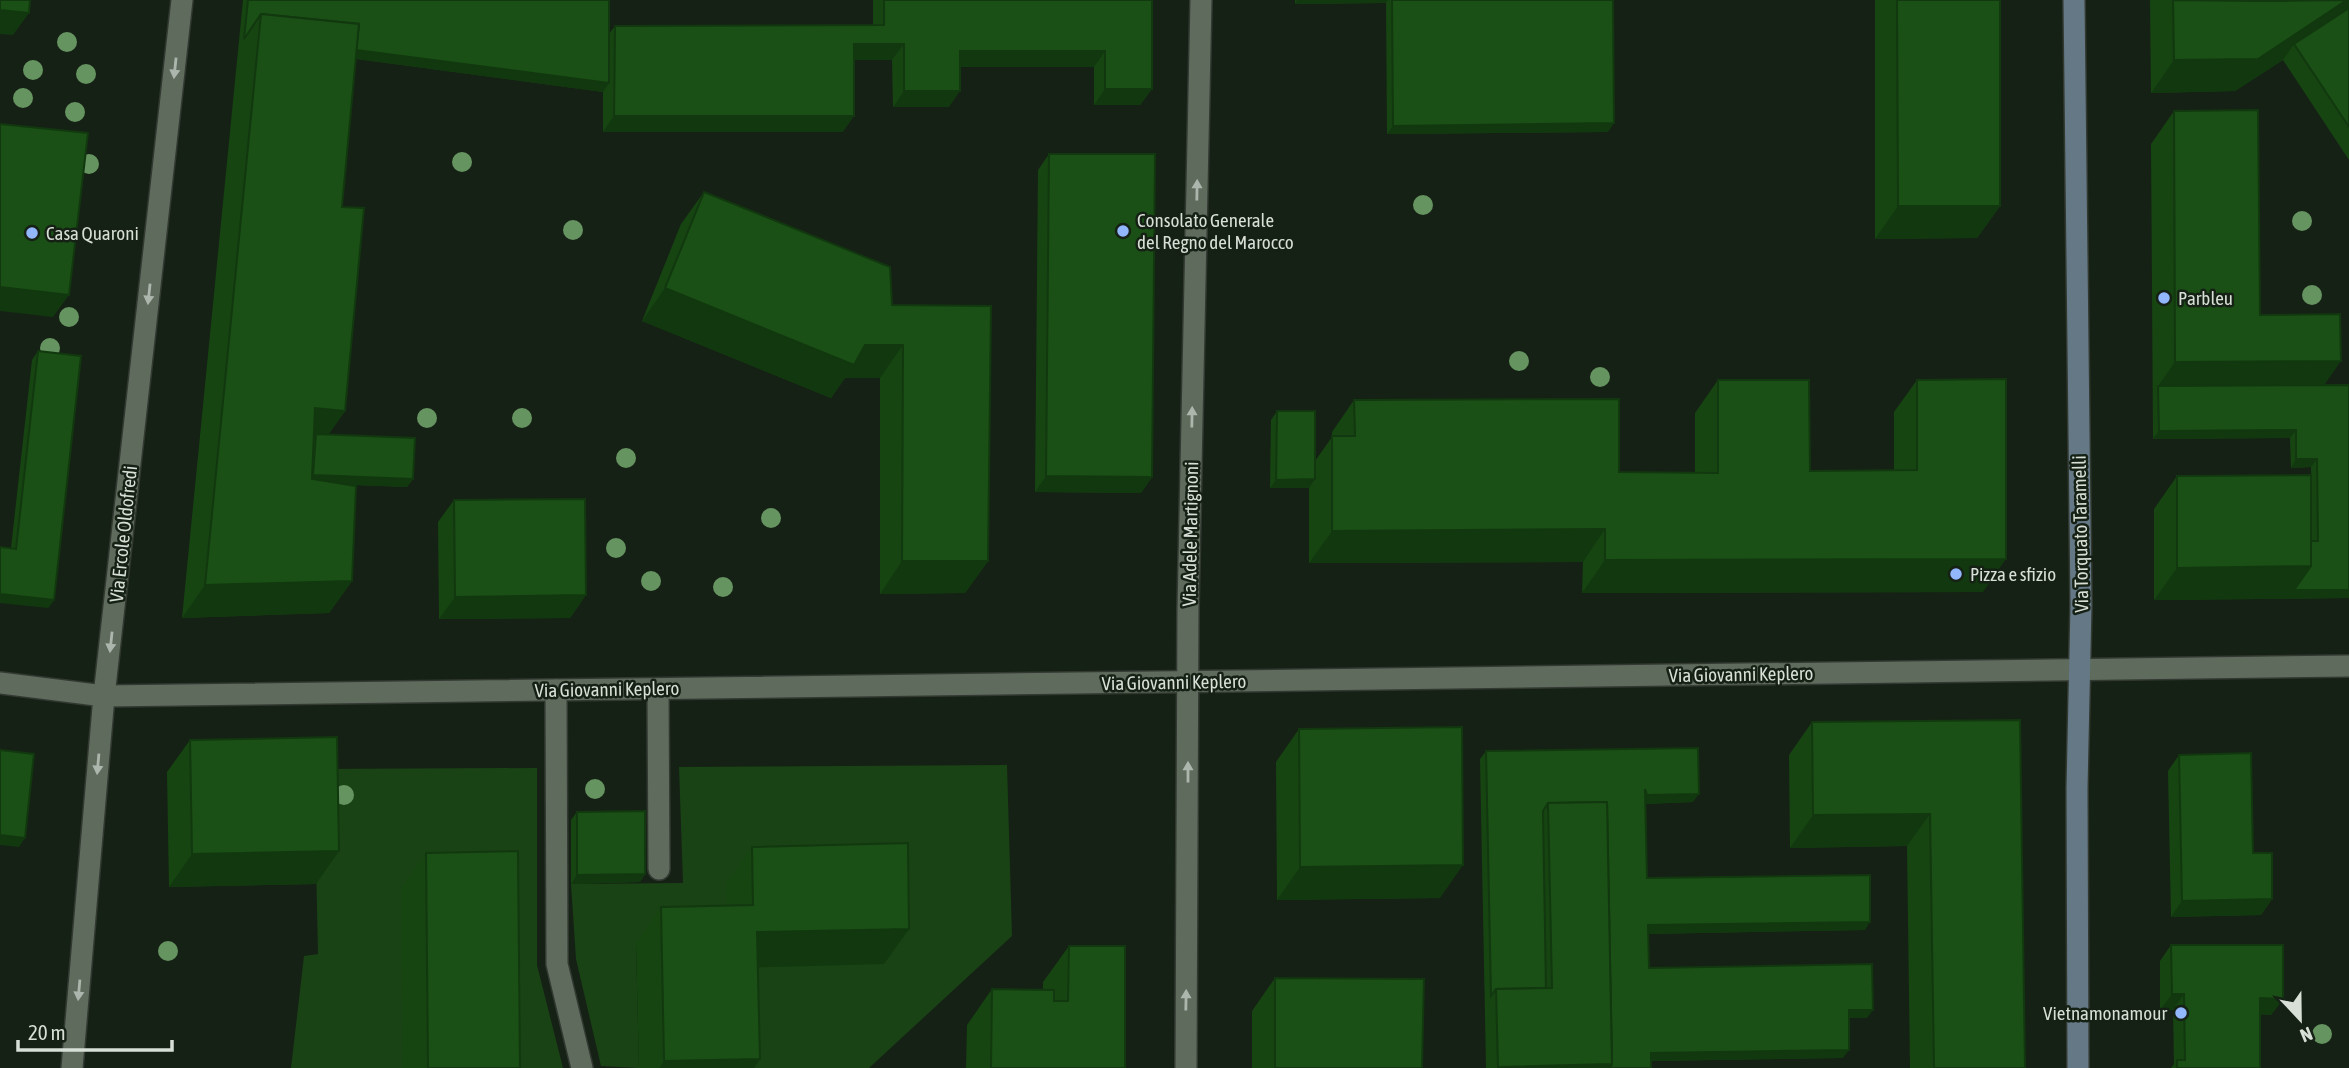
<svg xmlns="http://www.w3.org/2000/svg" width="2349" height="1068" font-family="'Asap Condensed',sans-serif">
<style>
.green{fill:#194315}
.lines{fill:none;stroke-linecap:round;stroke-linejoin:round}
.lane-casing{stroke:#323931;stroke-width:24}
.street-casing{stroke:#323931;stroke-width:24}
.secondary-casing{stroke:#323931;stroke-width:24}
.lane{stroke:#5f6b5d;stroke-width:21}
.street{stroke:#5f6b5d;stroke-width:21}
.secondary{stroke:#647886;stroke-width:21}
.tree{fill:#659460}
.wall{fill:#164512}
.shaded-wall{fill:#12380f}
.building{fill:#1a5015;stroke:#12380f;stroke-width:2}
.oneway{fill:#adb6ac}
.poi-dot{fill:#92b7fd;stroke:#162115;stroke-width:2.5}
.labels{text-anchor:middle;stroke-width:5;stroke-linejoin:round;paint-order:stroke}
.poi-label{font-size:19px;fill:#d7dfd6;stroke:#162115;text-anchor:start}
.street-label{font-size:19px;fill:#d7dfd6;stroke:#162115}
</style>
<rect width="100%" height="100%" fill="#162115"/>
<!-- green -->
<g class="green">
<polygon points="1007,765 1012,936 869,1068 734,1068 728,941 636,943 639,1068 601,1066 576,959 571,884 683,883 679,767"/>
<polygon points="537,768 537,965 563,1068 291,1068 304,956 318,954 314,769"/>
</g>
<g class="lines">
<!-- lane casing -->
<g class="lane-casing">
<g id="lane">
<polyline points="658,689 659,869"/>
<polyline points="556,690 557,964 582,1068"/>
</g>
</g>
<!-- street casing -->
<g class="street-casing">
<g id="street">
<polyline points="0,683 104,696 2349,666"/>
<polyline points="72,1068 104,696 182,0"/>
<polyline points="1186,1068 1188,608 1201,0"/>
</g>
</g>
<!-- secondary casing -->
<g class="secondary-casing">
<polyline id="secondary" points="2074,0 2081,605 2077,788 2078,1068"/>
</g>
<!-- lane -->
<use href="#lane" class="lane"/>
<!-- street -->
<use href="#street" class="street"/>
<!-- secondary -->
<use href="#secondary" class="secondary"/>
</g>
<!-- trees -->
<g class="tree">
<circle cx="67" cy="42" r="10"/>
<circle cx="33" cy="70" r="10"/>
<circle cx="86" cy="74" r="10"/>
<circle cx="23" cy="98" r="10"/>
<circle cx="75" cy="112" r="10"/>
<circle cx="462" cy="162" r="10"/>
<circle cx="89" cy="164" r="10"/>
<circle cx="1423" cy="205" r="10"/>
<circle cx="2302" cy="221" r="10"/>
<circle cx="573" cy="230" r="10"/>
<circle cx="2312" cy="295" r="10"/>
<circle cx="69" cy="317" r="10"/>
<circle cx="50" cy="348" r="10"/>
<circle cx="1519" cy="361" r="10"/>
<circle cx="1600" cy="377" r="10"/>
<circle cx="427" cy="418" r="10"/>
<circle cx="522" cy="418" r="10"/>
<circle cx="626" cy="458" r="10"/>
<circle cx="771" cy="518" r="10"/>
<circle cx="616" cy="548" r="10"/>
<circle cx="651" cy="581" r="10"/>
<circle cx="723" cy="587" r="10"/>
<circle cx="595" cy="789" r="10"/>
<circle cx="344" cy="795" r="10"/>
<circle cx="168" cy="951" r="10"/>
<circle cx="2322" cy="1034" r="10"/>
</g>
<!-- wall -->
<g class="wall">
<polygon points="243,0 609,0 609,34 615,26 873,25 873,0 1152,0 1152,89 1140,105 1094,105 1094,67 960,67 949,107 893,107 892,60 854,60 843,132 603,132 603,92 356,59 342,207 345,411 328,435 413,479 407,487 354,485 352,581 329,613 182,618"/>
<polygon points="1295,0 1613,0 1608,132 1387,134 1386,3 1295,4"/>
<polygon points="1875,0 2000,0 2000,206 1977,238 1875,239"/>
<polygon points="2150,0 2349,0 2349,160 2283,60 2235,91 2151,93"/>
<polygon points="2174,111 2260,315 2324,385 2349,598 2154,600 2154,509 2177,476 2312,541 2311,467 2291,468 2290,438 2153,439 2151,144"/>
<polygon points="1049,154 1152,477 1141,493 1035,492 1038,170"/>
<polygon points="704,192 892,305 988,561 965,593 880,594 880,378 845,378 831,398 642,321 681,224"/>
<polygon points="38,351 54,600 48,608 11,548 32,360"/>
<polygon points="1718,380 1810,471 1894,470 1894,412 1917,380 1983,592 1582,593 1583,562 1309,563 1309,487 1270,488 1271,420 1277,411 1315,461 1332,437 1332,432 1354,400 1619,472 1695,473 1695,413"/>
<polygon points="454,500 586,595 570,618 439,619 438,522"/>
<polygon points="2020,720 2025,1068 1910,1068 1907,846 1790,848 1789,755 1812,722"/>
<polygon points="1299,729 1440,898 1277,900 1276,762"/>
<polygon points="190,740 316,884 169,887 167,772"/>
<polygon points="1486,751 1693,802 1646,804 1647,878 1865,930 1648,934 1649,968 1867,1018 1849,1018 1843,1058 1651,1061 1651,1068 1486,1068 1480,759"/>
<polygon points="2179,755 2253,853 2272,899 2261,915 2171,917 2168,771"/>
<polygon points="577,812 645,874 640,882 571,884 571,820"/>
<polygon points="752,847 884,964 758,967 760,1059 754,1068 639,1068 636,943 661,907 727,905 726,883"/>
<polygon points="426,853 520,1068 403,1068 401,889"/>
<polygon points="2171,945 2283,999 2271,1015 2260,1014 2260,1068 2171,1068 2174,1064 2173,1010 2160,1010 2160,961"/>
<polygon points="1069,946 1125,1068 966,1068 967,1025 992,989 1043,989 1043,982"/>
<polygon points="1275,978 1422,1068 1252,1068 1252,1011"/>
</g>
<!-- shaded-wall -->
<g class="shaded-wall">
<polygon points="1297,0 1388,0 1386,3 1295,4"/>
<polygon points="2347,0 2349,0 2349,16 2294,44 2283,60 2235,91 2151,93 2174,60"/>
<polygon points="0,10 29,13 13,35 0,34"/>
<polygon points="854,44 904,44 892,60 843,60"/>
<polygon points="342,48 609,83 603,92 336,56"/>
<polygon points="960,51 1105,51 1094,67 949,67"/>
<polygon points="1105,89 1152,89 1140,105 1094,105"/>
<polygon points="904,91 960,91 949,107 893,107"/>
<polygon points="614,116 854,116 843,132 603,132"/>
<polygon points="1614,123 1608,132 1387,134 1393,126"/>
<polygon points="1898,206 2000,206 1977,238 1875,239"/>
<polygon points="0,287 69,295 53,317 0,311"/>
<polygon points="665,288 865,345 903,345 880,378 845,378 831,398 642,321"/>
<polygon points="2341,361 2318,394 2158,386 2175,362"/>
<polygon points="315,408 345,411 322,443 316,434 310,442"/>
<polygon points="2296,430 2290,438 2153,439 2159,431"/>
<polygon points="2296,459 2317,459 2311,467 2291,468"/>
<polygon points="313,475 413,479 407,487 307,483"/>
<polygon points="1046,476 1152,477 1141,493 1035,492"/>
<polygon points="1315,479 1309,488 1270,488 1276,480"/>
<polygon points="1605,529 1583,562 1309,563 1332,531"/>
<polygon points="2006,559 1983,592 1582,593 1605,560"/>
<polygon points="902,561 988,561 965,593 880,594"/>
<polygon points="2311,566 2349,590 2349,598 2154,600 2177,568"/>
<polygon points="352,581 329,613 182,618 205,585"/>
<polygon points="0,594 54,600 48,608 0,603"/>
<polygon points="586,595 570,618 439,619 455,597"/>
<polygon points="1699,794 1693,802 1641,804 1647,795"/>
<polygon points="1930,814 1907,846 1790,848 1813,815"/>
<polygon points="0,835 25,838 19,847 0,845"/>
<polygon points="339,851 316,884 169,887 192,854"/>
<polygon points="1463,865 1440,898 1277,900 1300,867"/>
<polygon points="645,874 640,882 571,884 577,875"/>
<polygon points="2272,899 2261,915 2171,917 2182,901"/>
<polygon points="1870,922 1865,930 1642,934 1648,925"/>
<polygon points="909,929 884,964 732,968 757,932"/>
<polygon points="2172,994 2184,994 2173,1010 2160,1010"/>
<polygon points="2260,998 2283,999 2271,1015 2249,1014"/>
<polygon points="1849,1010 1873,1010 1867,1018 1843,1018"/>
<polygon points="1849,1050 1843,1058 1645,1061 1651,1053"/>
<polygon points="760,1059 754,1068 659,1068 664,1061"/>
<polygon points="1612,1064 1610,1068 1497,1068 1498,1067"/>
</g>
<!-- building -->
<g class="building">
<polygon points="0,0 30,0 29,13 0,10"/>
<polygon points="248,0 609,0 609,83 356,50 359,24 261,14 244,39"/>
<polygon points="884,0 1152,0 1152,89 1105,89 1105,51 960,51 960,91 904,91 904,44 854,44 854,116 614,116 615,26 884,25"/>
<polygon points="1392,0 1613,0 1614,123 1393,126"/>
<polygon points="1897,0 2000,0 2000,206 1898,206"/>
<polygon points="2173,0 2257,1 2347,0 2258,59 2174,60"/>
<polygon points="2349,8 2349,127 2294,44"/>
<polygon points="261,14 359,24 342,207 364,208 345,411 315,408 312,479 356,486 352,581 205,585"/>
<polygon points="2258,110 2260,315 2340,314 2341,361 2175,362 2174,111"/>
<polygon points="0,124 88,133 69,295 0,287"/>
<polygon points="1049,154 1155,154 1152,477 1046,476"/>
<polygon points="704,192 890,267 892,305 991,306 988,561 902,561 903,345 865,345 854,365 665,288"/>
<polygon points="38,351 81,356 54,600 0,594 0,547 16,549"/>
<polygon points="2006,379 2006,559 1605,560 1605,529 1332,531 1332,436 1355,436 1354,400 1619,399 1619,472 1718,473 1718,380 1809,380 1810,471 1917,470 1917,380"/>
<polygon points="2349,385 2349,590 2294,590 2311,566 2311,541 2318,541 2317,459 2296,459 2296,430 2159,431 2158,386"/>
<polygon points="1277,411 1315,411 1315,479 1276,480"/>
<polygon points="316,434 415,438 413,479 313,475"/>
<polygon points="2311,475 2311,566 2177,568 2177,476"/>
<polygon points="585,499 586,595 455,597 454,500"/>
<polygon points="2020,720 2025,1068 1934,1068 1930,814 1813,815 1812,722"/>
<polygon points="1462,727 1463,865 1300,867 1299,729"/>
<polygon points="337,737 339,851 192,854 190,740"/>
<polygon points="1698,748 1699,794 1647,795 1645,789 1647,878 1870,875 1870,922 1648,925 1649,968 1872,964 1873,1010 1849,1010 1849,1050 1651,1053 1651,1068 1610,1068 1612,1064 1607,802 1548,803 1543,811 1546,988 1496,989 1491,996 1486,751"/>
<polygon points="0,750 34,754 25,838 0,835"/>
<polygon points="2251,753 2253,853 2272,853 2272,899 2182,901 2179,755"/>
<polygon points="1607,802 1612,1064 1498,1067 1496,989 1552,988 1548,803"/>
<polygon points="645,811 645,874 577,875 577,812"/>
<polygon points="908,843 909,929 757,932 760,1059 664,1061 661,907 753,905 752,847"/>
<polygon points="518,851 520,1068 428,1068 426,853"/>
<polygon points="2171,945 2283,945 2283,999 2260,998 2260,1068 2177,1068 2177,1060 2185,1060 2184,994 2172,994"/>
<polygon points="1069,946 1125,946 1125,1068 991,1068 992,989 1054,990 1054,1001 1068,1001"/>
<polygon points="1275,978 1424,979 1422,1068 1275,1068"/>
</g>
<!-- one-way arrows -->
<defs><path id="oneway-solid" d="M-6-.8H1V-3.2L6.5 0L1 3.2V.8H-6Z" transform="scale(1.75)"/></defs>
<g class="oneway">
<use href="#oneway-solid" transform="translate(175 68) rotate(96)"/>
<use href="#oneway-solid" transform="translate(1197 190) rotate(-89)"/>
<use href="#oneway-solid" transform="translate(149 294) rotate(96)"/>
<use href="#oneway-solid" transform="translate(1192 417) rotate(-89)"/>
<use href="#oneway-solid" transform="translate(111 642) rotate(96)"/>
<use href="#oneway-solid" transform="translate(98 764) rotate(95)"/>
<use href="#oneway-solid" transform="translate(1188 772) rotate(-90)"/>
<use href="#oneway-solid" transform="translate(79 990) rotate(95)"/>
<use href="#oneway-solid" transform="translate(1186 1000) rotate(-89)"/>
</g>
<!-- markers -->
<g class="poi-dot">
<circle cx="1123" cy="231" r="7"/>
<circle cx="32" cy="233" r="7"/>
<circle cx="2164" cy="298" r="7"/>
<circle cx="1956" cy="574" r="7"/>
<circle cx="2181" cy="1013" r="7"/>
</g>
<g class="labels">
<!-- poi labels -->
<g class="poi-label">
<text x="1137" y="227">Consolato Generale<tspan x="1137" dy="22">del Regno del Marocco</tspan></text>
<text x="46" y="240">Casa Quaroni</text>
<text x="2178" y="305">Parbleu</text>
<text x="1970" y="581">Pizza e sfizio</text>
<text x="2167" y="1020" text-anchor="end">Vietnamonamour</text>
</g>
<!-- street labels -->
<g class="street-label">
<text transform="translate(123 534) rotate(-84)" y="7">Via Ercole Oldofredi</text>
<text transform="translate(1190 534) rotate(-89)" y="7">Via Adele Martignoni</text>
<text transform="translate(2080 534) rotate(-91)" y="7">Via Torquato Taramelli</text>
<text transform="translate(1741 674) rotate(-1)" y="7">Via Giovanni Keplero</text>
<text transform="translate(1174 682) rotate(-1)" y="7">Via Giovanni Keplero</text>
<text transform="translate(607 689) rotate(-1)" y="7">Via Giovanni Keplero</text>
</g>
</g>
<!-- north arrow -->
<g transform="translate(2300 1019) rotate(158)" stroke="#162115" stroke-width="5" paint-order="stroke">
<path d="M0-5L12 26L0 18L-12 26Z" fill="#d7dfd6"/>
<text y="-10" font-size="19" font-weight="bold" text-anchor="middle" fill="#d7dfd6">N</text>
</g>
<!-- scale -->
<path d="M18 1040v10h154v-10" fill="none" stroke="#d7dfd6" stroke-width="3.5"/>
<text x="28" y="1040" font-size="21" fill="#d7dfd6" stroke="#162115" stroke-width="5" paint-order="stroke">20 m</text>
</svg>
